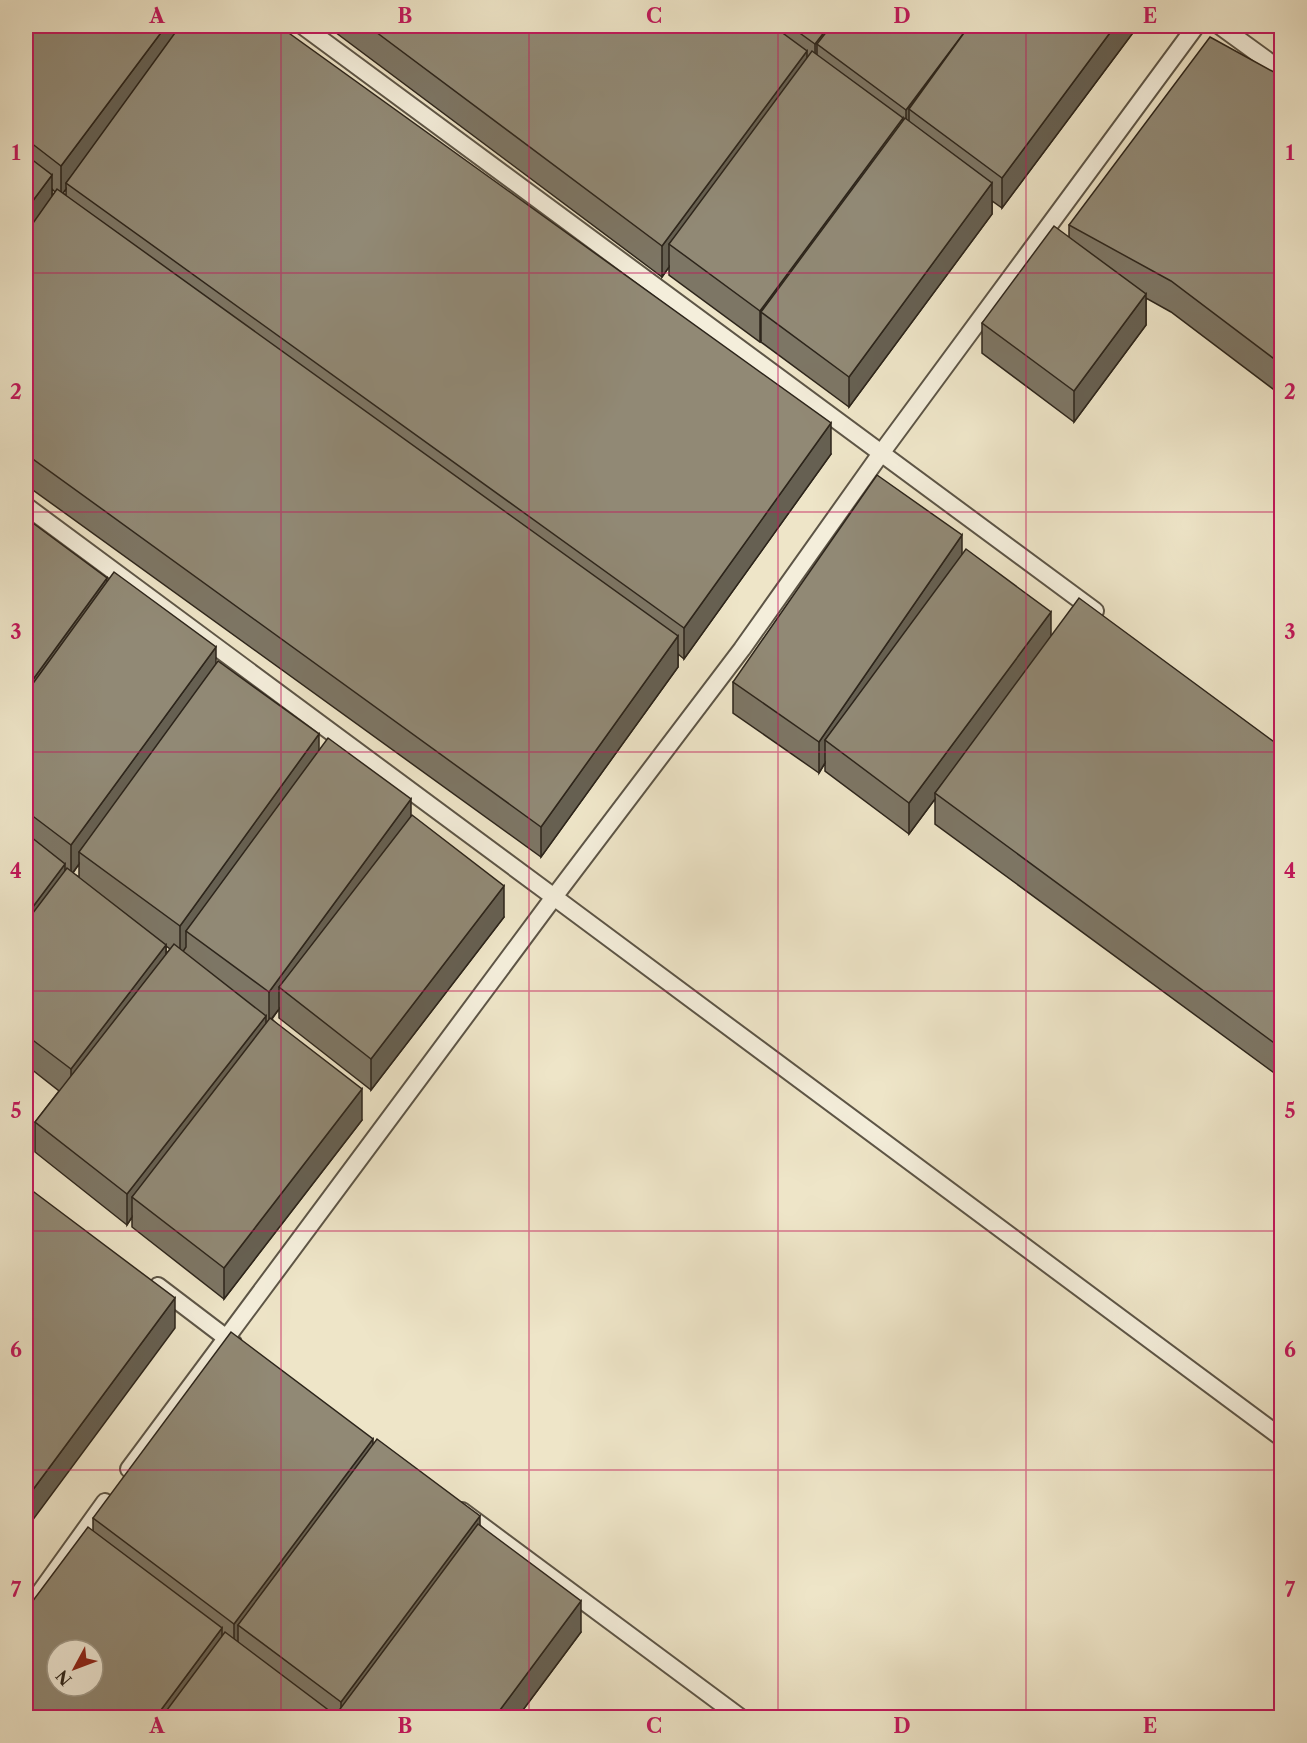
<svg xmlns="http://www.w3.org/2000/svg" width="1307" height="1743" font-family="'Libre Caslon Text',serif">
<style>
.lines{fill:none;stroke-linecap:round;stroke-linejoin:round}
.service-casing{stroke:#5d5546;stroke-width:20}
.service{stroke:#f4eedb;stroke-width:16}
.wall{fill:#7d7665;stroke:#2d251b;stroke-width:1.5;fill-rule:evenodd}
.shaded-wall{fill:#666052;stroke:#2d251b;stroke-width:1.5}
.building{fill:#918975;stroke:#2d251b;stroke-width:1.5;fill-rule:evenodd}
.grid{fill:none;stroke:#c2185b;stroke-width:1.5;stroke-opacity:0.55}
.neatline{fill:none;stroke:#c2185b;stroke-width:2}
.grid-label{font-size:20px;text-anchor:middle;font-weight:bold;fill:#c2185b}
</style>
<rect width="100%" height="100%" fill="#eee5c8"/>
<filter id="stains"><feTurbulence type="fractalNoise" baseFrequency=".00333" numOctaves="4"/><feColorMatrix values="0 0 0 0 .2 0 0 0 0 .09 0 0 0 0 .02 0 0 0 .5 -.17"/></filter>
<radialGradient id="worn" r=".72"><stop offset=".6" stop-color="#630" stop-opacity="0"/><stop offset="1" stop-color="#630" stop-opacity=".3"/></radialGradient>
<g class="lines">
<!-- service casing -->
<g class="service-casing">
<g id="service">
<polyline points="303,26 1095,611"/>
<polyline points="1220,26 1282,71"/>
<polyline points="26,506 554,897 742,649 882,452 1196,26"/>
<polyline points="158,1286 233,1343"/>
<polyline points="129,1469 554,897 1282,1438"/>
<polyline points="462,1511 741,1718"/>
<polyline points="26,1612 105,1502"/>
</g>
</g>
<!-- service -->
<use href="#service" class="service"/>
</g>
<!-- wall -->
<g class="wall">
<path d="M26,26l805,428 -147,205 -6,-5v13l-137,190 -515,-372zM52,189l3,3 -3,5zM66,189v6l-3,-2z"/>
<polygon points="327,26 1138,26 1002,208 992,201 992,214 849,407 761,342 761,340 760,342 669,275 669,267 662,277"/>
<polygon points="1281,76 1281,395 1171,312 1146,298 1146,325 1074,422 982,353 982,323 1069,237 1069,225"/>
<path d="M26,518l81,64 109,82 103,87 92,65 93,101 -133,173 -92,-72v-9l-7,10 90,101 -138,179 -92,-72v-10l-5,8 -92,-73v-30l24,-31 -33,-26zM79,864v13l-6,-4zM166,946l4,3 -4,5z"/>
<polygon points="962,555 1051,635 1281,747 1281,1078 935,824 935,799 909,834 825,771 825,763 819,773 733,713 733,682"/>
<polygon points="373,1445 480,1525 581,1632 517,1718 26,1718 93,1530 93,1518"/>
</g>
<!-- shaded-wall -->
<g class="shaded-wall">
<polygon points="166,26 189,26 66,183 66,189 61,196 61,166"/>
<polygon points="829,26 852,26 817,44 817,71 815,75 815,44"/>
<polygon points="969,26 909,109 909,137 906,141 906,110"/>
<polygon points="1115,26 1138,26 1002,208 1002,178"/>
<polygon points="807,51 807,82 669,244 669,267 662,277 662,246"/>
<polygon points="903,118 903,149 761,312 761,340 760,342 760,311"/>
<polygon points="52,175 52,205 26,240 26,210"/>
<polygon points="992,183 992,214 849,407 849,377"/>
<polygon points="1146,294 1146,325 1074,422 1074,391"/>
<polygon points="831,423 831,454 684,659 684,628"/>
<polygon points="962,535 962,565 825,740 825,763 819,773 819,742"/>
<polygon points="107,578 107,608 26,719 26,689"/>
<polygon points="1051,612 1051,643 935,793 935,799 909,834 909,803"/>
<polygon points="678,636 678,667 541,857 541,827"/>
<polygon points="216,647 216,677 79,852 79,864 71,875 71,845"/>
<polygon points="319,734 319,764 186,931 186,947 180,956 180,926"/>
<polygon points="411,799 411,829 279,987 279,1009 269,1022 269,992"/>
<polygon points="65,864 65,895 26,946 26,916"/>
<polygon points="504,886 504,917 371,1090 371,1059"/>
<polygon points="166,945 166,976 71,1100 71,1069"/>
<polygon points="266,1016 266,1047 132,1197 132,1217 127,1225 127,1194"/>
<polygon points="362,1089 362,1120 224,1299 224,1268"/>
<polygon points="175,1298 175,1328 26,1529 26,1499"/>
<polygon points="373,1439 373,1469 238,1625 238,1649 234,1654 234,1624"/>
<polygon points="480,1516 480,1547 341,1709 341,1702"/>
<polygon points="581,1601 581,1632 517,1718 494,1718"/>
<polygon points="222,1628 222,1658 178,1718 155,1718"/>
</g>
<!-- building -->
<g class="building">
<polygon points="26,26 166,26 61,166 26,139"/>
<polygon points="180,26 279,26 831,423 684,628 66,183"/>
<polygon points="368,26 773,26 807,51 662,246"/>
<polygon points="790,26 829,26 815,44"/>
<polygon points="831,26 969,26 906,110 817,44"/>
<polygon points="969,26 1115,26 1002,178 909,109"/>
<polygon points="1210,37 1281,76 1281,364 1171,281 1069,225"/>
<polygon points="812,51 903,118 760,311 669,244"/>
<polygon points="905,118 992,183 849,377 761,312"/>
<polygon points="26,155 52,175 26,210"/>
<polygon points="57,189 678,636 541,827 26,454 26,233"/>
<polygon points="1054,226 1146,294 1074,391 982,323"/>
<polygon points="877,475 962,535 819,742 733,682"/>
<polygon points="26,518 107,578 26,689"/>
<polygon points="966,549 1051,612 909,803 825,740"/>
<polygon points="114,572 216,647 71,845 26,811 26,693"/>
<polygon points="1079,598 1281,747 1281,1048 935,793"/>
<polygon points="218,661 319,734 180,926 79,852"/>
<polygon points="328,738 411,799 269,992 186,931"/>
<polygon points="412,815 504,886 371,1059 279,987"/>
<polygon points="26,833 65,864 26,916"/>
<polygon points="67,868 166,945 71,1069 26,1035 26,922"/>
<polygon points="174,944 266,1016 127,1194 35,1122"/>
<polygon points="270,1018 362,1089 224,1268 132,1197"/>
<polygon points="26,1186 175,1298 26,1499"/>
<polygon points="231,1332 373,1439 234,1624 93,1518"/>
<polygon points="377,1439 480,1516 341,1702 238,1625"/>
<polygon points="478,1524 581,1601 494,1718 352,1718 340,1709"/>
<path d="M88,1527l134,101 -67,90h-129v-108zM57,1650h36v36h-36z"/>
<polygon points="225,1632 339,1718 161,1718"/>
</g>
<!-- grid -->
<path class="grid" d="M281,26v1692M529,26v1692M778,26v1692M1026,26v1692M26,273h1256M26,512h1256M26,752h1256M26,991h1256M26,1231h1256M26,1470h1256"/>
<!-- margin -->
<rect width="1307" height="1743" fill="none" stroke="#eee5c8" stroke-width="66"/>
<!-- north arrow -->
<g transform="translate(75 1668) rotate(229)"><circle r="28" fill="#f4eedb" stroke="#a49e8e" stroke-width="1.5"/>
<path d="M0-4.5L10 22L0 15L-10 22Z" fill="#8f2418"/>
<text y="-9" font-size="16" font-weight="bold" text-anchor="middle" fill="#2d251b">N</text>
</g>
<rect x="33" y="33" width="1241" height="1677" class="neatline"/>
<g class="grid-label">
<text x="157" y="23">A</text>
<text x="405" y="23">B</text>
<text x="654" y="23">C</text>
<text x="902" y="23">D</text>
<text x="1150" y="23">E</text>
<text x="16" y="160">1</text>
<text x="1290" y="160">1</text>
<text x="16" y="399">2</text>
<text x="1290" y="399">2</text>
<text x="16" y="639">3</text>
<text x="1290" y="639">3</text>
<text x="16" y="878">4</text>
<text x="1290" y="878">4</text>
<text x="16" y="1118">5</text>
<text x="1290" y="1118">5</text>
<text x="16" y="1357">6</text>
<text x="1290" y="1357">6</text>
<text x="16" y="1597">7</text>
<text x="1290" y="1597">7</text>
<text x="157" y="1733">A</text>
<text x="405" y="1733">B</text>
<text x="654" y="1733">C</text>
<text x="902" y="1733">D</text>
<text x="1150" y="1733">E</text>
</g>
<rect width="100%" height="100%" filter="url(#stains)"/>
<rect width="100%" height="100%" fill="url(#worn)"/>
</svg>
